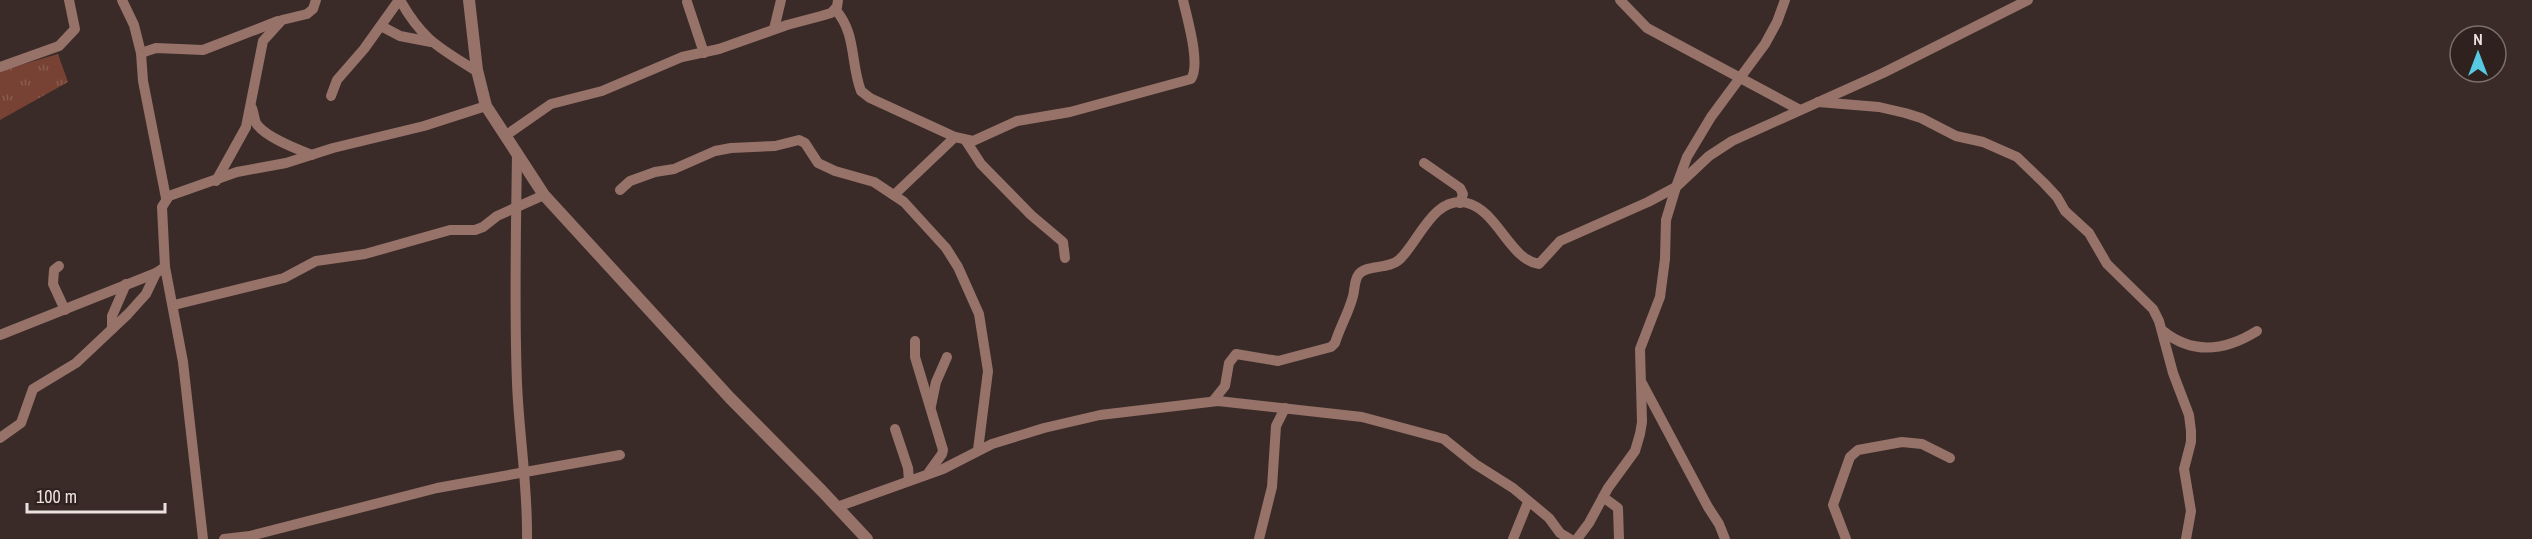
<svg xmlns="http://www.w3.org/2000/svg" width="2532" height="539" font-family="'Archivo Narrow',sans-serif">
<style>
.park{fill:url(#park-tufts)}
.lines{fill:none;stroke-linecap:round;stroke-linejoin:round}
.minor{stroke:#967269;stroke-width:10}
.tertiary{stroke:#967269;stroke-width:12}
</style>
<defs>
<pattern id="park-tufts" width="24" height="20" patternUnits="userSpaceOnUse" patternTransform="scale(1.5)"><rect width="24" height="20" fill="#774133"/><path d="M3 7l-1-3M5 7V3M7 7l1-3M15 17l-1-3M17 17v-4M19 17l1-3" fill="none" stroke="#8a5c50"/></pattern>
</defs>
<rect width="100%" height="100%" fill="#3a2b28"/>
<!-- park -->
<polygon class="park" points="58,54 68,82 0,120 0,71"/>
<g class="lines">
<!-- minor -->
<g class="minor">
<polyline points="122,0 134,25 141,53 143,81 166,198"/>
<path d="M400,0c23,41 40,48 78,72"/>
<polyline points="1620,0 1647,28 1800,110"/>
<polyline points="687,2 704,53"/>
<path d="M835,9c22,25 15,53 26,82l9,7 85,39 18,4 44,-20 53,-9 121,-33c10,-15 -4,-61 -8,-79"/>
<polyline points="381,26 400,36 431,42"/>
<polyline points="774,29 781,0"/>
<polyline points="141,53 156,48 203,50 278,21"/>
<polyline points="0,67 59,46 75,29 69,0"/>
<polyline points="331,96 337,80 364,49 399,0"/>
<polyline points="1818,102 1879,107 1905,113 1921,118 1956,136 1983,142 2017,157 2044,183 2057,197 2065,211 2089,233 2107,264 2153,309 2159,321 2173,373 2189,415 2191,431 2191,442 2184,469 2191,511 2186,539"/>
<path d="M252,108c2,5 2,11 4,15 8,14 41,26 56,32"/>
<polyline points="505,136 551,104 602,91 682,57 719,49 787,25 821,16 831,13 837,7 838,0"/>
<polyline points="966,141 981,164 1031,215 1063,242 1065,258"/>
<path d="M517,154c-1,76 -3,153 0,229 2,52 11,104 10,156"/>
<polyline points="1424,163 1460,188 1463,194 1460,203"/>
<polyline points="216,181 246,127 263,41 282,20 307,14 313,9 316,0"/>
<polyline points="620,190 630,181 655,172 674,169 715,151 731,148 775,146 799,140 805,143 818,163 835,171 874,182 904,202 946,248 958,267 979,314 988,371 978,450"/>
<polyline points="894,195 955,137"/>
<polyline points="59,266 54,270 53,284 65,310"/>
<polyline points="165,267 183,362 203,539"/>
<polyline points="174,305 284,278 316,261 365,254 450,230 475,230 483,227 497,216 544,195"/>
<polyline points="112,329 112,316 126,284"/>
<path d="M2163,331c30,24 62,20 94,0"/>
<polyline points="0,335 156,273"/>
<polyline points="915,341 915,357 943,450 942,454 929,472"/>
<polyline points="1642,383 1708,507 1719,524 1725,539"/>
<path d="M1213,401l12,-15 4,-23 7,-9 42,7 53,-14 4,-4c5,-16 14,-31 18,-47 2,-7 1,-16 6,-22 8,-10 30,-4 41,-15 19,-18 34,-64 67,-56 30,7 43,57 72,61l21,-23 88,-39 28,-15 11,-30 24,-40 54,-73 12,-22 8,-22"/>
<polyline points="931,406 936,382 947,357"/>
<polyline points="895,429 908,468 909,481"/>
<polyline points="0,438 21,423 33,389 76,363 128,314 146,294 156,273 165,267 162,207 169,196 237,172 286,163 333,148 424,126 486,106"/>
<polyline points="1603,497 1618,508 1619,539"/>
<polyline points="837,507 943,469 992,444 1044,428 1100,415 1218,401 1362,417 1444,439 1475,464 1513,488 1549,518 1560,533 1570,539"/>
<polyline points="224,539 250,536 437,488 620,455"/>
<polyline points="1259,539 1272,487 1276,426 1285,408"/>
<polyline points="1513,539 1528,502"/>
<polyline points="1577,539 1589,523 1608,488 1635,451 1640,434 1642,422 1640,349 1660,297 1665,259 1666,220 1676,187 1709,156 1732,141 1883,73 2028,0"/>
<polyline points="1846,539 1833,505 1850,457 1858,450 1902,442 1922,444 1950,458"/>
</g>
<!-- tertiary -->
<polyline class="tertiary" points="469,0 477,70 486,106 544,195 730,398 822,491 867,539"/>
</g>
<!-- north arrow -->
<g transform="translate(2478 54)"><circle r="28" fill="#2f221e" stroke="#7a6e6b" stroke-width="1.5"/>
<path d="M0-4.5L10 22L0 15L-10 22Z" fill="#57c9e2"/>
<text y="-9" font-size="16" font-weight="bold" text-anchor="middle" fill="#ebe1de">N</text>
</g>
<!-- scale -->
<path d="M27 503v9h138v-9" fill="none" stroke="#ebe1de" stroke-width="3"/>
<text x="36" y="503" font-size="18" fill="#ebe1de" stroke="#2f221e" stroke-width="4.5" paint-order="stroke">100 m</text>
</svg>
